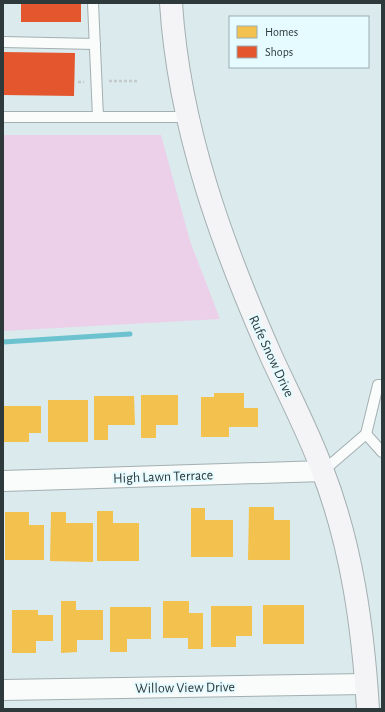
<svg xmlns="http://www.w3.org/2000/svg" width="385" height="712" font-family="'Alegreya Sans',sans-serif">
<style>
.green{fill:#ecd0ea}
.homes{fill:#f2c14e}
.shops{fill:#e4572e}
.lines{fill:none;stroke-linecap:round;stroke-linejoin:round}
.stream{stroke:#6cc2cf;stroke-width:5}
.lane-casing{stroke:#a3afb1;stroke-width:12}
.street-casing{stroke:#a3afb1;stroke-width:22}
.secondary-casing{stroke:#a3afb1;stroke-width:24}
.path{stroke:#c4c9ca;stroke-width:2.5;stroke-dasharray:3 2;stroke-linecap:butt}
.lane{stroke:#fafcfc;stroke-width:10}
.street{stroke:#fafcfc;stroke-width:20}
.secondary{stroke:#f4f4f6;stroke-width:22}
.labels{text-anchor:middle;stroke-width:4;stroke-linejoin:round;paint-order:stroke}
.street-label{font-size:14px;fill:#2e393b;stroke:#e5fbff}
</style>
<rect width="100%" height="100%" fill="#dbeaec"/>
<!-- green -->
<polygon class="green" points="3,135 161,135 190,241 220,319 3,331"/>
<!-- homes -->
<g class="homes">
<polygon points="214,393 244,393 244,408 258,408 258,427 229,427 229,437 201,437 201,397 214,397"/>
<polygon points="141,395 178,395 178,425 156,425 156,438 141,438"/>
<polygon points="94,396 134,396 135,425 108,425 108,440 94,440"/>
<rect x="48" y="400" width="40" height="42"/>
<polygon points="3,406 41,406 41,433 29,433 29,442 3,442"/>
<polygon points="249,507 274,507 274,520 290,520 290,560 248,560"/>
<polygon points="191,508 205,508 205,520 233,520 233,557 191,557"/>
<polygon points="97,511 113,511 113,523 139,523 139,561 97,561"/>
<polygon points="5,512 29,512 29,525 44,525 44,560 5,560"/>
<polygon points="51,512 66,512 66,523 93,523 93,562 50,561"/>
<polygon points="61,601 76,601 76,610 103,610 103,640 77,640 77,652 61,653"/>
<polygon points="163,601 189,601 189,613 203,613 203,649 188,649 188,638 163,638"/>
<rect x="263" y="605" width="41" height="39"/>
<polygon points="211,606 252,606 252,636 236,636 236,647 211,647"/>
<polygon points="110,607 151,607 151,639 127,639 127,652 110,652"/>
<polygon points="12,610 38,610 38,615 53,615 53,641 36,641 36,653 12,653"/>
</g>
<!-- shops -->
<g class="shops">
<rect x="21" y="3" width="60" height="19"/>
<polygon points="3,52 75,53 74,96 3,95"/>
</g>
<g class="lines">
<!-- stream -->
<polyline class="stream" points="3,342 130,334"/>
<!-- lane casing -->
<g class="lane-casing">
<g id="lane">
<polyline points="93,3 98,117"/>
<polyline points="3,42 95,44"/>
<polyline points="3,117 188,117"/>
<polyline points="366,434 382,452"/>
<polyline points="323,471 366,434 378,385 382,385"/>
</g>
</g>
<!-- street casing -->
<g class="street-casing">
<g id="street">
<polyline points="3,481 323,471"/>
<polyline points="3,690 366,684"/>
</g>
</g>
<!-- secondary casing -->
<g class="secondary-casing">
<path id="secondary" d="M171,3c8,125 51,242 101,355 17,37 36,73 50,111 30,77 41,159 46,240"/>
</g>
<!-- path -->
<g class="path">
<polyline points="109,81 139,81"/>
<polyline points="78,82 84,82"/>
</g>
<!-- lane -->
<use href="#lane" class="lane"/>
<!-- street -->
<use href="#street" class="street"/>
<!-- secondary -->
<use href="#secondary" class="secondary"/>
</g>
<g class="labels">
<!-- street labels -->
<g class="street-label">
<text transform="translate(272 356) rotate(65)" y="5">Rufe Snow Drive</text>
<text transform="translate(163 476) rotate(-2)" y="5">High Lawn Terrace</text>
<text transform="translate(185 687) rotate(-1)" y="5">Willow View Drive</text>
</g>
</g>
<!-- border -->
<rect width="385" height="712" fill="none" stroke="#2e393b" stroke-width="8"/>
<!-- legend -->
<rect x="229" y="16" width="140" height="52" fill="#e5fbff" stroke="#9cadb1"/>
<rect x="237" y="26" width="20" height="12" fill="#f2c14e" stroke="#9cadb1"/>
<text x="265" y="36" font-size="12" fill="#2e393b">Homes</text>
<rect x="237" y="46" width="20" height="12" fill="#e4572e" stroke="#9cadb1"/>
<text x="265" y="56" font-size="12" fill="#2e393b">Shops</text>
</svg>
